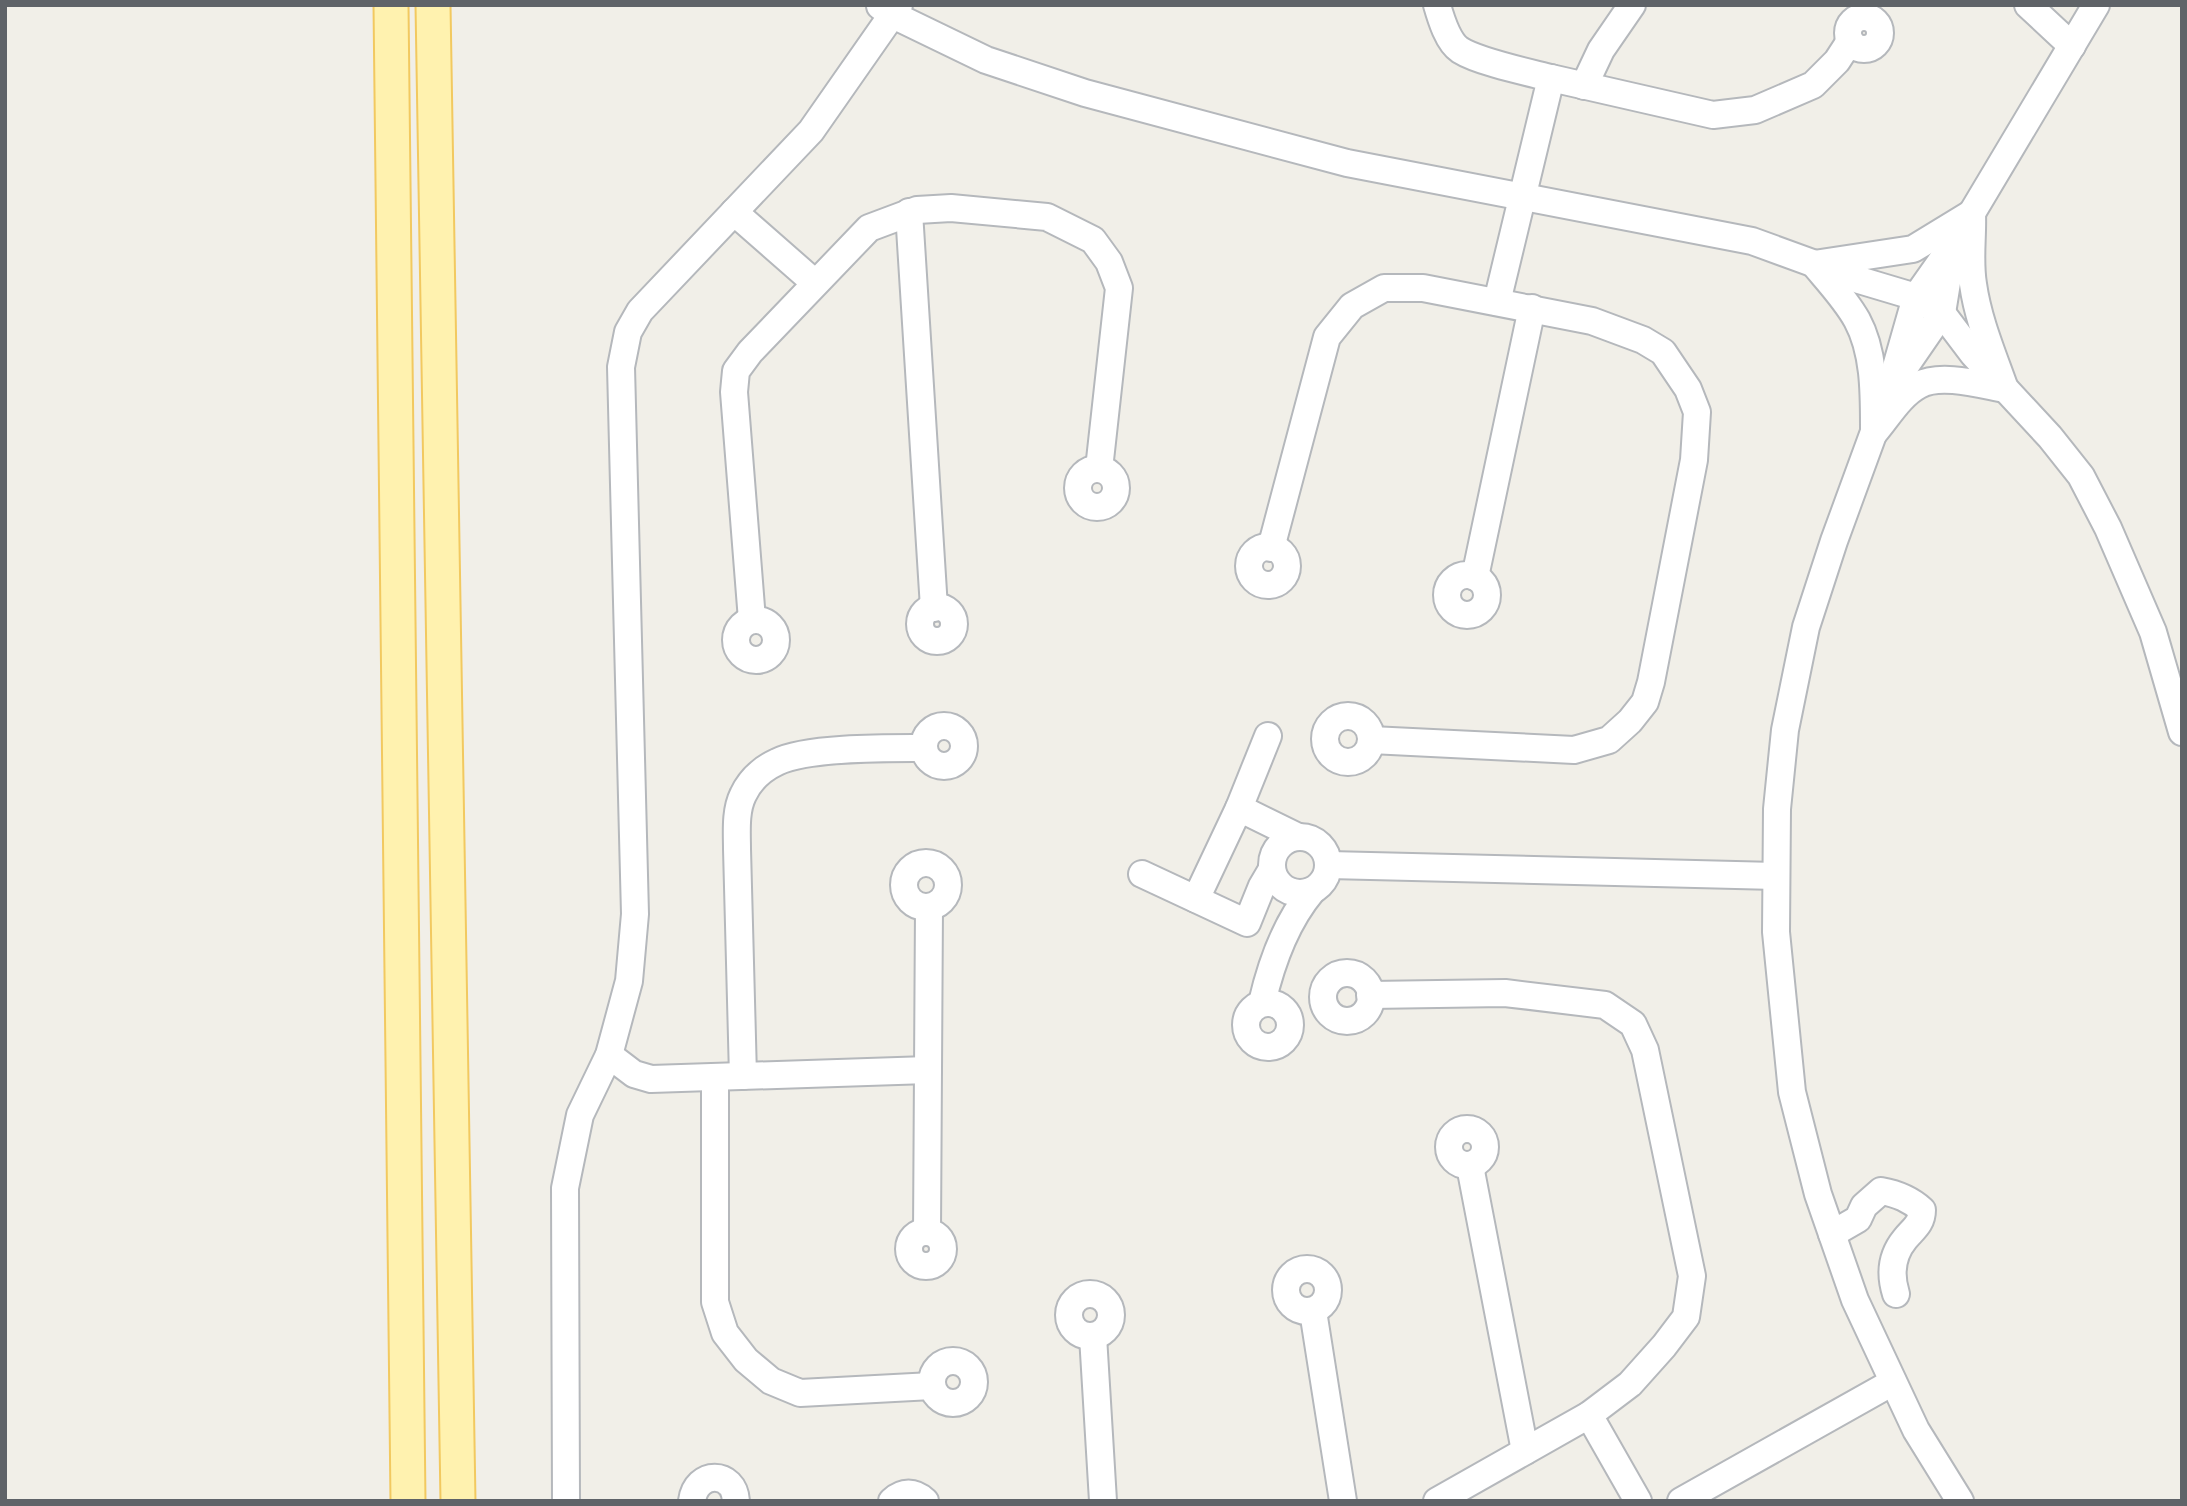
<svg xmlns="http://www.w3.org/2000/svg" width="2187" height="1506" font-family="'Exo 2',sans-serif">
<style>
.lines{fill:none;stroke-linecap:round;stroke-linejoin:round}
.minor-casing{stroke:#b5b8bc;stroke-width:30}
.major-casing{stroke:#f2c960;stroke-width:37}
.minor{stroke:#fff;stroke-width:26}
.major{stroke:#fff2af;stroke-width:33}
</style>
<rect width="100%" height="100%" fill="#f1efe8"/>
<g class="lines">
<!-- minor casing -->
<g class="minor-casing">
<g id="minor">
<path d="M1437,5c4,14 11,37 23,45 19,12 67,22 91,28l-54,224"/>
<polyline points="2028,5 2072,46"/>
<polyline points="880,6 893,15 986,60 1085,93 1347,163 1752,241 1859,280 1916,297 1942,313 1973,354 2050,437 2081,476 2108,528 2153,632 2182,732"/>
<circle cx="1864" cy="33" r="16"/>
<polyline points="1551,78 1713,115 1755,110 1813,85 1837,61 1850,41"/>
<polyline points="1584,86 1601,50 1632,5"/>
<polyline points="734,212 815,283"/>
<polyline points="909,212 934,608"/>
<path d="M1972,213c1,24 -3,47 1,71 5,36 20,71 32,105 -23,-4 -64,-16 -86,-4 -18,9 -32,33 -45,48 0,-37 1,-80 -17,-113 -11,-20 -28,-38 -43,-56l99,-15z"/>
<polyline points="1900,374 1942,313 1952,252"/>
<circle cx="1097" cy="488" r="19"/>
<circle cx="1268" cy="566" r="19"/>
<polyline points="1271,548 1327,337 1352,306 1384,288 1423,288 1592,321 1643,340 1663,352 1688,389 1697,412 1694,460 1651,682 1645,702 1630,721 1609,740 1574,750 1371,740"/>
<circle cx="1467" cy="595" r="20"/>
<polyline points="1475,577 1532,308"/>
<circle cx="937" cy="624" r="17"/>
<polyline points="752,620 734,392 736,371 750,352 869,228 917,210 951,208 1047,217 1093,240 1109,262 1119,288 1099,469"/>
<circle cx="756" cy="640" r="20"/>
<circle cx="1348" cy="739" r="23"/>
<circle cx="944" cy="746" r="20"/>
<polyline points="1239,808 1268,736"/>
<circle cx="1300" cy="865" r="28"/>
<circle cx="926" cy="885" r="22"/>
<polyline points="1329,865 1776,876"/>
<polyline points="1142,874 1247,923 1262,886 1272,869"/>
<polyline points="1196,899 1239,808 1298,837"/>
<circle cx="1347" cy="997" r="24"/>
<polyline points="1370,995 1505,993 1605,1005 1633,1024 1645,1050 1692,1276 1686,1317 1664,1346 1630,1384 1589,1415 1437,1501"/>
<circle cx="1268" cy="1025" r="22"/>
<path d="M1262,1003c9,-39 24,-81 50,-112"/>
<polyline points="609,1055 634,1074 651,1079 928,1070"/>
<path d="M743,1076l-6,-227c0,-16 -2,-38 6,-54 7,-15 19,-26 34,-33 29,-15 112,-14 146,-14"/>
<polyline points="715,1077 715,1302 725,1333 746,1360 771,1381 800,1393 932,1386"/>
<circle cx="1467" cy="1147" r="18"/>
<polyline points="1470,1166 1525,1451"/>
<circle cx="926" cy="1249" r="17"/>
<polyline points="927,1232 929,907"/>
<path d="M1832,1234l26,-15 6,-13 17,-15c17,3 29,8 41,19 0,14 -9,19 -17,29 -14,17 -15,36 -9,55"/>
<circle cx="1307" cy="1290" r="21"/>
<circle cx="1090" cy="1315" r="21"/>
<polyline points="1313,1311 1343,1501"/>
<polyline points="1093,1336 1103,1501"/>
<circle cx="953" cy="1382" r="21"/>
<polyline points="1589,1415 1638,1501"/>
<polyline points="566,1501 565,1188 580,1115 609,1055 629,981 635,914 621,367 628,332 640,311 811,131 899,5"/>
<path d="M692,1501c4,-31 42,-31 44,0"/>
<path d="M892,1501c11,-10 22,-10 33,0"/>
<polyline points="1681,1501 1893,1382"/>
<polyline points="1960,1501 1916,1430 1855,1300 1818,1194 1792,1092 1776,932 1777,809 1785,730 1806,627 1834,541 1890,388 1916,297 1954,243 2096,5"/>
</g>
</g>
<!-- major casing -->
<g class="major-casing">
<g id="major">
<polyline points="391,5 408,1501"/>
<polyline points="433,5 458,1501"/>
</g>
</g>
<!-- minor -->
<use href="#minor" class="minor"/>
<!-- major -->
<use href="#major" class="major"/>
</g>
<!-- border -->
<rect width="2187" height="1506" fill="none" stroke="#5f6368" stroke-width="14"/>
</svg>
